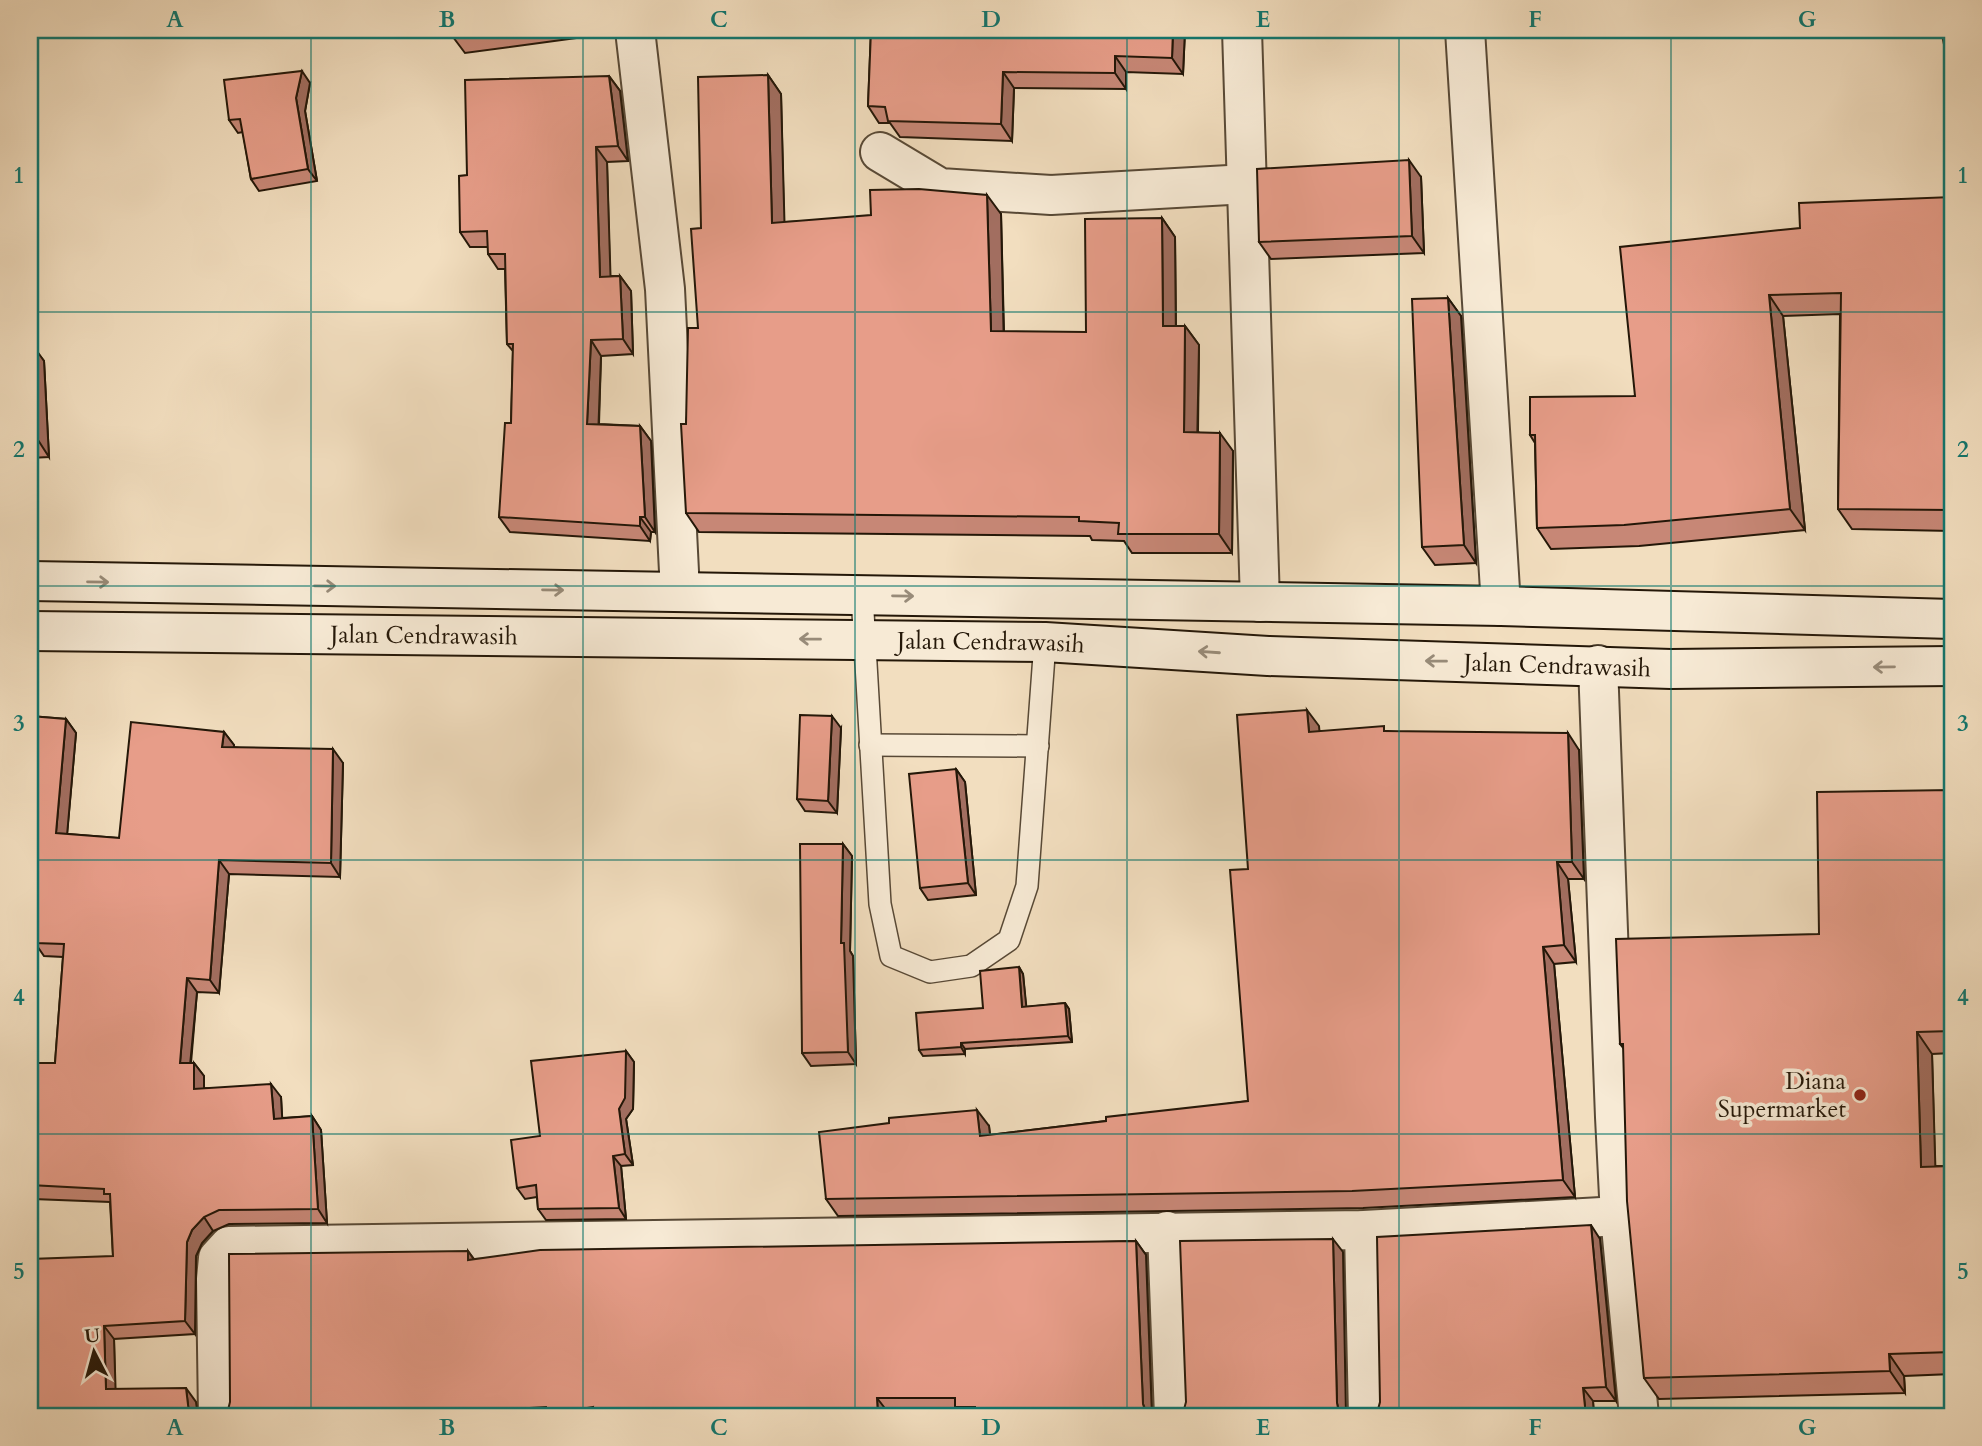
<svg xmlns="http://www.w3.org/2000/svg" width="1982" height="1446" font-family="Cardo,serif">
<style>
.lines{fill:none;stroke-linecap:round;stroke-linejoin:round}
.lane-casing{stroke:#584936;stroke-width:24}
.street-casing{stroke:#584936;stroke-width:42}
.secondary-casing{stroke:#241708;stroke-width:42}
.lane{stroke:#f7ead5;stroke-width:21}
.street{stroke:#f7ead5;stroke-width:38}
.secondary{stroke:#f7ead5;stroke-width:38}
.wall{fill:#c78776;stroke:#241708;stroke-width:2}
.shaded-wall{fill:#a26e60;stroke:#241708;stroke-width:2}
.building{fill:#e79d89;stroke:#241708;stroke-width:2}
.oneway{stroke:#988b79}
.grid{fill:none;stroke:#0f766e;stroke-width:2;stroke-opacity:0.55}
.poi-dot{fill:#8f2418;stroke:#f7ead5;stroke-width:2.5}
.labels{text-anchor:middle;stroke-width:7;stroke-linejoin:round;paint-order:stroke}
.street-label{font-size:24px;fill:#241708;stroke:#f7ead5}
.poi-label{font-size:24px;fill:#241708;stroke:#f7ead5;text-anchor:end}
.neatline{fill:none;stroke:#0f766e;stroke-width:2.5}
.grid-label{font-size:23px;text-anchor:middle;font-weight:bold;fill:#0f766e}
</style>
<rect width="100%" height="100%" fill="#f2debf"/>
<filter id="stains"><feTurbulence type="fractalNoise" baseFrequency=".00286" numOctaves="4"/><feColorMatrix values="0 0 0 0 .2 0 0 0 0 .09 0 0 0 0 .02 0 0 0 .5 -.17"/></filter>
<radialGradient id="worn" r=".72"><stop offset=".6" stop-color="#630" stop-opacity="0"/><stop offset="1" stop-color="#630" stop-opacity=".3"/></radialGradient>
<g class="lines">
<!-- lane casing -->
<g class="lane-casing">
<g id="lane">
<polyline points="862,595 880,904 891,956 930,972 971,966 1009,940 1027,886 1045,642"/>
<polyline points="870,745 1038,746"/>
</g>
</g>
<!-- street casing -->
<g class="street-casing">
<g id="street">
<polyline points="635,30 665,289 680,592"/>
<polyline points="1242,30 1260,602"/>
<polyline points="1465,30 1501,606"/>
<polyline points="880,152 940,188 1051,195 1247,184"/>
<polyline points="1598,665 1615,1117 1620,1216 1639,1416"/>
<polyline points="1364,1230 1368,1416"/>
<polyline points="1167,1231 1174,1416"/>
<polyline points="218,1416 216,1279 218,1258 229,1246 1364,1230 1620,1216"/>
</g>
</g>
<!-- secondary casing -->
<g class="secondary-casing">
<g id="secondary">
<polyline points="30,581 1501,606 1952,619"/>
<path id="s1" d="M30,631l1015,11 223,14 403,13 281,-3"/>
</g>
</g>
<!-- lane -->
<use href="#lane" class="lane"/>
<!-- street -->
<use href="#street" class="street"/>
<!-- secondary -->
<use href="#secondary" class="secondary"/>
</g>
<!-- wall -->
<g class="wall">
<polygon points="453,30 614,30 613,33 465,53 453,37"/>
<polygon points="871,30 1185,30 1183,74 1126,72 1126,89 1014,88 1012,141 900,137 890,123 879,123 868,106"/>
<polygon points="1952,30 1952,66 1947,59"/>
<polygon points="768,75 781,94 784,222 1001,214 1004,332 1086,332 1162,218 1175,237 1176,326 1185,326 1199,345 1198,432 1233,451 1232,553 1132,553 1124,541 1092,540 1090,536 699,532 686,513 686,424 698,328 701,228"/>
<polygon points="609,76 620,91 628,161 607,162 610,276 620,276 631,291 633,354 601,356 599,424 640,426 651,441 655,532 651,532 650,541 510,532 499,517 511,423 513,351 507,344 505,269 498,269 488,254 488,247 470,247 460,232 467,175"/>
<polygon points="310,83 305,111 317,181 259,191 251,179 243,132 238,133 229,120"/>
<polygon points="1421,177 1424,253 1271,259 1259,242"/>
<polygon points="1952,197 1952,531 1852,529 1838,509 1840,314 1783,316 1805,530 1639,546 1551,549 1537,528 1535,443 1530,435 1635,396 1800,228"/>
<polygon points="1448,298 1461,316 1476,563 1435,565 1422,547"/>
<polygon points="30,344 44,361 49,457 30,458"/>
<polygon points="30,716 66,719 76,733 67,834 119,838 224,732 234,745 233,747 343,763 340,877 229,874 219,993 197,992 191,1063 194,1063 204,1076 204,1088 281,1097 282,1118 312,1116 321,1130 327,1223 229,1224 213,1231 202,1243 196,1256 195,1334 114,1339 115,1389 196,1402 30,1416 113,1256 110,1202 33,1199 30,1194 30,1063 55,1063 63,957 44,956 35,943 35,922 30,920"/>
<polygon points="1319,726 1319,731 1388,731 1579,750 1584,879 1568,879 1576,962 1554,964 1575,1197 1363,1208 838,1216 826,1199 989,1126 990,1135 1106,1121 1248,1101 1248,869"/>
<polygon points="841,728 837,813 805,811 797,799"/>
<polygon points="956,769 965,782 976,895 928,900 920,888"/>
<polygon points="1952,790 1952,1053 1932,1054 1935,1166 1952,1166 1952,1374 1904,1376 1905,1393 1659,1399 1644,1378 1624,1049 1620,1044 1819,934"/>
<polygon points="843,844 852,856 850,951 853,956 856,1064 811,1066 802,1053"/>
<polygon points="1019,967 1023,974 1026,1007 1065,1003 1069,1009 1072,1042 965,1049 965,1054 923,1056 919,1050 983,1008"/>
<polygon points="626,1051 634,1062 633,1109 626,1119 633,1165 621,1166 626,1219 546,1220 538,1209 537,1197 525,1199 517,1188 540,1136"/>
<polygon points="1600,1239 1616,1401 1593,1401 1594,1416 1375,1416"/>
<polygon points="1136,1241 1146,1255 1152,1416 961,1416 958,1411 887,1411 887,1416 224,1416 468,1251 474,1259"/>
</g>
<!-- shaded-wall -->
<g class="shaded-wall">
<polygon points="1173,30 1185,30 1183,74 1172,58"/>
<polygon points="1115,56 1126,72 1126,89 1115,73"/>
<polygon points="302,71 310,83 305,111 317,181 308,169 296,98"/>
<polygon points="1003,72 1014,88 1012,141 1001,124"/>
<polygon points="768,75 781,94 785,242 772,223"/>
<polygon points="609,76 620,91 628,161 618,146"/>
<polygon points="596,147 607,162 611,292 600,277"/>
<polygon points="1409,160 1421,177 1424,253 1412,236"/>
<polygon points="987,195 1001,214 1004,350 991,331"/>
<polygon points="1162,218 1175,237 1176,345 1163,326"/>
<polygon points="620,276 631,291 633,354 623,339"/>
<polygon points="1769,295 1783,316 1805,530 1790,509"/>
<polygon points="1448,298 1461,316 1476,563 1464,545"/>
<polygon points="1185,326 1199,345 1197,451 1184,432"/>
<polygon points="591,340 601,356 598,439 587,424"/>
<polygon points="32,344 44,361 49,457 38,440"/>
<polygon points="640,426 651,441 655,532 645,517"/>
<polygon points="1220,433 1233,451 1232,553 1219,534"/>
<polygon points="640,517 651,532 650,541 640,526"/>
<polygon points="1307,710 1319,726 1321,749 1309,732"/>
<polygon points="832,716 841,728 837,813 828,801"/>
<polygon points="66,719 76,733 66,847 56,833"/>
<polygon points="224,732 234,745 232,761 222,747"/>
<polygon points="1568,733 1579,750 1584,879 1572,862"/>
<polygon points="333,749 343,763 340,877 331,863"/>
<polygon points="956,769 965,782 976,895 968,883"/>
<polygon points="843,844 852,856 850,951 853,956 856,1064 848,1052 841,943"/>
<polygon points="219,860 229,874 219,993 210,980"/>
<polygon points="1557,862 1568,879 1576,962 1564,945"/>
<polygon points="1543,947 1554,964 1575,1197 1563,1180"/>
<polygon points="1019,967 1023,974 1027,1013 1022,1007"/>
<polygon points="187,978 197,992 189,1076 180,1063"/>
<polygon points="1065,1003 1069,1009 1072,1042 1068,1036"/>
<polygon points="1917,1032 1932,1054 1936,1188 1921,1167"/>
<polygon points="961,1043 965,1049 965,1054 961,1047"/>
<polygon points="626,1051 634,1062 633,1109 626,1119 633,1165 625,1154 619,1109"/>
<polygon points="194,1063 204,1076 204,1102 194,1089"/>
<polygon points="271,1084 281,1097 283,1132 274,1119"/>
<polygon points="977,1110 989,1126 992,1152 980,1136"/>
<polygon points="312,1116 321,1130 327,1223 318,1209"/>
<polygon points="613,1156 621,1166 626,1219 619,1208"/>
<polygon points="204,1217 213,1231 202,1243 196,1256 195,1334 185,1321 187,1242 192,1230"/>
<polygon points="1591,1225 1600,1239 1616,1401 1606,1387"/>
<polygon points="1333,1239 1343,1252 1346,1416 1342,1416 1339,1413 1337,1403"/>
<polygon points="1136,1241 1146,1255 1152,1416 1148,1416 1143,1404"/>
<polygon points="468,1251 477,1264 468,1260"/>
<polygon points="104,1326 114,1339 116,1403 106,1389"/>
<polygon points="1889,1354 1904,1376 1905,1393 1890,1371"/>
<polygon points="186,1388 196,1402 198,1416 192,1416 189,1413"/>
<polygon points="1583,1388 1593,1401 1594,1416 1586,1416"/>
<polygon points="877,1398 887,1411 887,1416 878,1416"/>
</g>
<!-- building -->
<g class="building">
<polygon points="453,30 503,30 453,37"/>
<polygon points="871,30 1173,30 1172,58 1115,56 1115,73 1003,72 1001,124 888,121 885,107 868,106"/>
<polygon points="1941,30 1952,30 1952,58 1947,59"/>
<polygon points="302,71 296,98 308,169 251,179 240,119 229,120 224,80"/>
<polygon points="768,75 772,223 871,215 870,190 919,189 987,195 991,331 1086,332 1085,219 1162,218 1163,326 1185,326 1184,432 1220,433 1219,534 1118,534 1119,523 1079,521 1079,517 686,513 681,424 686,424 688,328 698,328 691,229 701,228 698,77"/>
<polygon points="609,76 618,146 596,147 600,277 620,276 623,339 591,340 587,424 640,426 645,517 640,517 640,526 499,517 505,423 511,423 513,344 507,344 505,254 488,254 487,231 460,232 459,176 467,175 465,80"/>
<polygon points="1409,160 1412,236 1259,242 1257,169"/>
<polygon points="1952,197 1952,510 1838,509 1841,293 1769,295 1790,509 1624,525 1537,528 1535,435 1530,435 1530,397 1635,396 1620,247 1800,228 1799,203"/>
<polygon points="1448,298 1464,545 1422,547 1412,299"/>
<polygon points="30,344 32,344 38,440 30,441"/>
<polygon points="1307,710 1309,732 1384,726 1384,731 1568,733 1572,862 1557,862 1564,945 1543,947 1563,1180 1352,1191 826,1199 819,1132 889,1123 889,1118 977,1110 980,1136 1106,1121 1106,1117 1248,1101 1230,870 1248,869 1237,715"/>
<polygon points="800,715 832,716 828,801 797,799"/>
<polygon points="30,716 66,719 56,833 119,838 131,722 224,732 222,747 333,749 331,863 219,860 210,980 187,978 180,1063 194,1063 194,1089 271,1084 274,1119 312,1116 318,1209 219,1210 204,1217 192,1230 187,1242 185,1321 104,1326 106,1389 186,1388 189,1413 193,1416 30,1416 30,1259 113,1256 110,1194 104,1194 104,1189 30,1185 30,1063 55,1063 64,944 35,943 35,911 30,909"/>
<polygon points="956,769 968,883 920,888 909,774"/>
<polygon points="1952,790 1952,1031 1917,1032 1921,1167 1952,1166 1952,1352 1889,1354 1890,1371 1644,1378 1627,1201 1623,1044 1620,1044 1616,939 1819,934 1817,792"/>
<polygon points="800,844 843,844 841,943 844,943 848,1052 802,1053"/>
<polygon points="1019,967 1022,1007 1065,1003 1068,1036 961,1043 961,1047 919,1050 916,1013 983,1008 980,971"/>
<polygon points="626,1051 625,1098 619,1109 625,1154 613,1156 619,1208 538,1209 536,1185 517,1188 511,1140 540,1136 531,1061"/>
<polygon points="1591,1225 1606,1387 1583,1388 1586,1416 1375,1416 1377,1413 1380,1402 1377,1237"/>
<polygon points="1333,1239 1337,1403 1339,1413 1343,1416 1180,1416 1183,1413 1186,1402 1180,1241"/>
<polygon points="1136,1241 1143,1404 1146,1413 1149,1416 975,1416 975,1407 955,1407 955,1398 877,1398 878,1416 592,1416 593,1407 547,1415 546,1407 463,1412 463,1416 224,1416 227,1414 230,1402 229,1254 468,1251 468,1260 540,1250"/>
</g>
<!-- one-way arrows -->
<defs><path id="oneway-shaft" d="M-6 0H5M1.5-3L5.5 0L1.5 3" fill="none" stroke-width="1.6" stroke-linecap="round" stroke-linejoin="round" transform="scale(1.75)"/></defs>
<g class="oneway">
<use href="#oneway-shaft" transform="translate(98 582) rotate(1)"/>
<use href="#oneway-shaft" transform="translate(325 586) rotate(1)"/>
<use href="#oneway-shaft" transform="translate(553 590) rotate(1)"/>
<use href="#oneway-shaft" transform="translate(903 596) rotate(1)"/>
<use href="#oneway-shaft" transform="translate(810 639) rotate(-179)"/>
<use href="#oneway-shaft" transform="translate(1209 652) rotate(-176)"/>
<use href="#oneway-shaft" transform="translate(1436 661) rotate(-179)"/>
<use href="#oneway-shaft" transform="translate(1884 667) rotate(179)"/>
</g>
<!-- grid -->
<path class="grid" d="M311,30v1386M583,30v1386M855,30v1386M1127,30v1386M1399,30v1386M1671,30v1386M30,312h1922M30,586h1922M30,860h1922M30,1134h1922"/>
<!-- markers -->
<circle class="poi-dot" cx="1860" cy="1095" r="7"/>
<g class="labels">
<!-- street labels -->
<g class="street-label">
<text dy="8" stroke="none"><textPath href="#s1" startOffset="394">Jalan Cendrawasih</textPath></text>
<text dy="8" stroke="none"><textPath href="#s1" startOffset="961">Jalan Cendrawasih</textPath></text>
<text dy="8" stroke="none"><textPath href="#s1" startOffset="1528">Jalan Cendrawasih</textPath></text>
</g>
<!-- poi labels -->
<g class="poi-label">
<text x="1846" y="1089">Diana<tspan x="1846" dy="28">Supermarket</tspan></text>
</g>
</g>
<!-- margin -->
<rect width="1982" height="1446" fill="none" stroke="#f2debf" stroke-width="77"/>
<!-- north arrow -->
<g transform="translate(94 1352) rotate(354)" stroke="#f7ead5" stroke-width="5" paint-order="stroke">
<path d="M0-5L12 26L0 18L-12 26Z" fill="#241708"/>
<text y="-10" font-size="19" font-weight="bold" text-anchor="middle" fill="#241708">U</text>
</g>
<rect x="38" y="38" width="1906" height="1370" class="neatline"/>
<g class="grid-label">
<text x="175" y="27">A</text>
<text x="447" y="27">B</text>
<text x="719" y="27">C</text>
<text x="991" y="27">D</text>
<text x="1263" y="27">E</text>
<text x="1535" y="27">F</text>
<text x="1807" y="27">G</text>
<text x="19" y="183">1</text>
<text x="1963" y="183">1</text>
<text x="19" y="457">2</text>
<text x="1963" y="457">2</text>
<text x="19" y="731">3</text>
<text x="1963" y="731">3</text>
<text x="19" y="1005">4</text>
<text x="1963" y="1005">4</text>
<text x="19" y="1279">5</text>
<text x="1963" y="1279">5</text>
<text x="175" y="1435">A</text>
<text x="447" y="1435">B</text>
<text x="719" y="1435">C</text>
<text x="991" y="1435">D</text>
<text x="1263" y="1435">E</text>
<text x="1535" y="1435">F</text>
<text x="1807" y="1435">G</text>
</g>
<rect width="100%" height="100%" filter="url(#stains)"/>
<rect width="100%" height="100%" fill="url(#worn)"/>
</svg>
